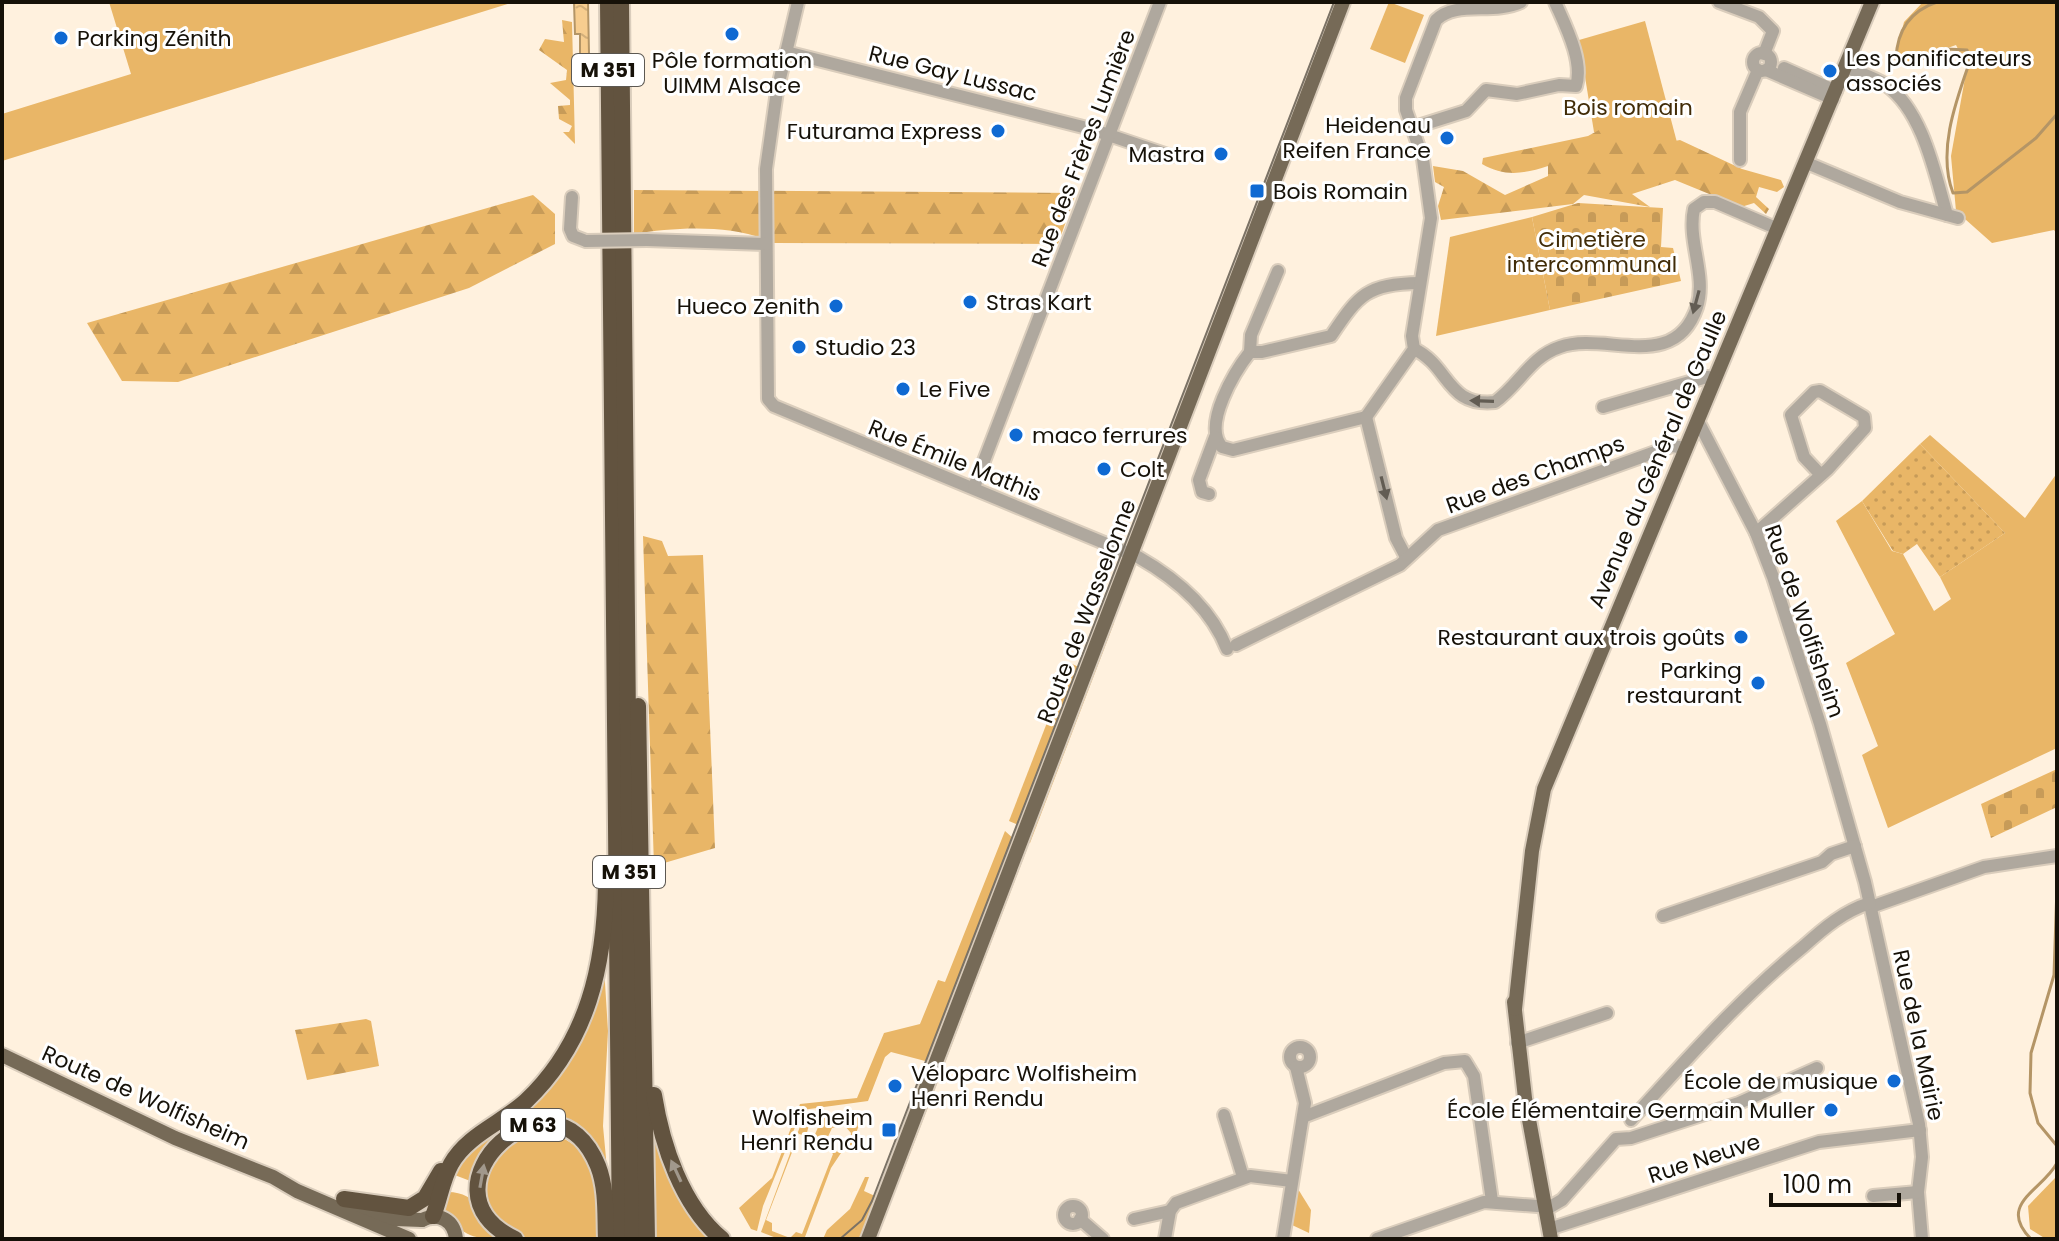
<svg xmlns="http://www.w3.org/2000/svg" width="2059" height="1241" font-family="Poppins,sans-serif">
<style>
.green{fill:#e9b667}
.forest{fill:url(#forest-firs)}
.cemetery{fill:url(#cemetery-stones)}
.garden{fill:url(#garden-dots)}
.water{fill:url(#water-ripples);stroke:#b49566;stroke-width:2}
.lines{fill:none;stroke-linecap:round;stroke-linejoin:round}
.stream{stroke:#b49566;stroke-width:3}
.minor-casing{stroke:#dacdbc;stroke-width:16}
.major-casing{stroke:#dacdbc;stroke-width:18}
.highway-casing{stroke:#dacdbc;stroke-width:20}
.minor{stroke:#afa89e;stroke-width:12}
.major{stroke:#766a57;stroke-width:14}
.highway{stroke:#62533f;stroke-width:16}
.tram{stroke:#7b7265;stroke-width:2}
.minor-bridge-casing{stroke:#dacdbc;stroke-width:16;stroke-linecap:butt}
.minor-bridge{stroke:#afa89e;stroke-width:12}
.oneway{fill:#625c53}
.oneway2{fill:#a1988c}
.poi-dot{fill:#0f69d2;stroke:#fff;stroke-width:3}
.labels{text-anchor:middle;stroke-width:6;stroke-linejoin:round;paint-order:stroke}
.shield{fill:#fff;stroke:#5c5852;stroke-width:2}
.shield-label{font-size:20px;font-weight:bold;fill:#161108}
.poi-label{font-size:22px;fill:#161108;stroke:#fff;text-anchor:start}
.street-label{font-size:22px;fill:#161108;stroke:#fff}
.park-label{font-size:22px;fill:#412c08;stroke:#fff}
</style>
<defs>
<pattern id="forest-firs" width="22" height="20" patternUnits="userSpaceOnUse" patternTransform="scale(2)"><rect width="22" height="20" fill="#e9b667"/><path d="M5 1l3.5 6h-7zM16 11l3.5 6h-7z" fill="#c79b58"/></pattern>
<pattern id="cemetery-stones" width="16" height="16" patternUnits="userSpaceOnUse" patternTransform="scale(2)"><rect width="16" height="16" fill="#e9b667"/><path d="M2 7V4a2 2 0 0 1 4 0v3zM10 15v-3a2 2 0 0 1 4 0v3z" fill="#c79b58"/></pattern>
<pattern id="garden-dots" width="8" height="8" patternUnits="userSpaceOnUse" patternTransform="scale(2)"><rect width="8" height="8" fill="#e9b667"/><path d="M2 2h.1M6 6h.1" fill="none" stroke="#c79b58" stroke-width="1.8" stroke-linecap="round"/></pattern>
<pattern id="water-ripples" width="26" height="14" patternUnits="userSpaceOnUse" patternTransform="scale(2)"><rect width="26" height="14" fill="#f7cd8f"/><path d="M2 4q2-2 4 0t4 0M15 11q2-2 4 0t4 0" fill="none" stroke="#d3af7a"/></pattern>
</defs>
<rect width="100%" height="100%" fill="#fff1de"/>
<!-- green -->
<g class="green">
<polygon points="109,2 511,2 511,3 2,161 2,114 131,74"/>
<polygon points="1389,2 1424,15 1405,63 1370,49"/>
<polygon points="1923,2 2057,2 2057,234 2054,230 1992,243 1956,211 1951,156 1967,67 1956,45 1908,62 1895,58 1904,22"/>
<polygon points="1645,21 1679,150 1642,160 1594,132 1579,40"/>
<polygon points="1532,217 1550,310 1436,336 1450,237"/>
<polygon points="1930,435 2025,518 2057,473 2057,748 1888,828 1862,755 1878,746 1846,663 1895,634 1836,521 1862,501 1892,551 1903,554 1934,611 1951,599 1940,577 2005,533 1920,444"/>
<polygon points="1115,612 1114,623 1030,843 1025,843"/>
<polygon points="1070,663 1083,669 1022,822 1016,824 1009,821"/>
<polygon points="1005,831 1015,840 929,1062 891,1052 885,1057 868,1101 802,1110 763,1206 757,1231 751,1229 739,1208 772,1178 800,1104 857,1098 884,1033 920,1024 938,980 945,982"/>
<polygon points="1024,846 1027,849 903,1172 899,1170"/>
<polygon points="604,967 608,1031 603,1126 607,1169 587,1141 521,1124 473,1182 452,1174 462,1152 545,1085"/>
<polygon points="805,1113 812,1114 806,1136 799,1134 766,1220 772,1223 772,1231 790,1238 796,1232 802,1234 833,1154 828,1148 841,1153 831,1168 805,1237 779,1239 761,1232"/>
<polygon points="855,1114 862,1117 849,1152 851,1133 844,1125 832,1128 825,1143 813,1139 822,1118"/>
<polygon points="652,1116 659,1143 726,1239 653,1239"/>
<path d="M543,1131c59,15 55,57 58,108 -23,0 -53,2 -76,0 -59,-15 -48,-97 18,-108z"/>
<polygon points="2057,1176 2057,1239 2046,1239 2030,1229 2028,1206"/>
<polygon points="865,1177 869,1177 864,1191 875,1196 881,1182 885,1184 862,1239 823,1239 827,1230 850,1209"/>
<polygon points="1298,1189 1311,1210 1309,1233 1292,1225"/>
<path d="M448,1192c29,0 41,26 56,47 -32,0 -38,-2 -61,-26l1,-16z"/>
</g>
<!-- forest -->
<g class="forest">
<polygon points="562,20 572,22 575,144 563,132 569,132 572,126 559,119 558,106 570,105 570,100 550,83 566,80 567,70 539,50 545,39 564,42"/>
<path d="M1599,130l31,19 50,-9 62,29 39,11 3,7 -7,5 -18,-5 -3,10 13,12 -3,5 -12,-11 -13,4 -66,-27 -43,14 18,13 -66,-12 -11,9 -132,16 -3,-14 6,-19 -9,-5 -2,-16 30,5 42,24 43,-19v-10c-24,8 -44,11 -66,-2l1,-6 105,-22z"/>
<path d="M634,190l442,3 -18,51 -284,-1c-40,-19 -97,-16 -140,-9z"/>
<polygon points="533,195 555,214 555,244 469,288 178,382 122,381 87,323"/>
<polygon points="643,536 662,541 668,556 703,555 715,848 654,866"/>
<polygon points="366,1019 371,1021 379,1066 307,1080 295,1030"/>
</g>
<!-- cemetery -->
<g class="cemetery">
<polygon points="1578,203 1663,208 1661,247 1673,248 1681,281 1550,310 1532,217"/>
<polygon points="2057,769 2057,807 1991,838 1981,804"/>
</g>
<!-- garden -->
<polygon class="garden" points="1920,444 2005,533 1940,577 1917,544 1903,554 1893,551 1862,501"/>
<!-- water -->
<polygon class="water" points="574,2 588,2 589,54 580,54 580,34 575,34"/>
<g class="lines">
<!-- stream -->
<g class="stream">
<path d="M1937,2c-27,9 -40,29 -41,57l10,6 40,-16 21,1 3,11c-14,40 -33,90 -17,132l14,-1 69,-54 21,-24"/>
<polyline points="2057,887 2054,975 2031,1053 2030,1093 2038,1123 2057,1146"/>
<path d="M2031,1239c-35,-35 12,-49 26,-76"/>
</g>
<!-- minor casing -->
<g class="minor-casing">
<g id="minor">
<path d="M798,2l-21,89 -11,78 2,230 6,7 364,151c37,21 73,51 89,92"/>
<polyline points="1719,2 1759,17 1773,31 1764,54"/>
<polyline points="786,52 1091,129 1171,156"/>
<circle cx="1762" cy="62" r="9"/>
<path d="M1845,67c14,6 29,10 41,18 37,26 49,89 61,130l11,3"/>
<polyline points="1784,68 1836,91"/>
<polyline points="1766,70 1833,99"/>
<path d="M1412,128l54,-17 20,-21 31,4 42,-9 17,1c8,-25 -11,-61 -21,-84"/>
<polyline points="1740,160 1740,112 1758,70"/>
<polyline points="1807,163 1900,202 1947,215"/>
<polyline points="572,197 570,229 573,236 586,241"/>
<polyline points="647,240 766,244"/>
<path d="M1278,271l-27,64 -1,17h12l69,-16c28,-42 36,-52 89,-53"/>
<path d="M1414,349c36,17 32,58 81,53 25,-18 35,-45 65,-55 45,-16 115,27 137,-40 10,-32 -10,-66 -3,-98l10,-7h11l63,27"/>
<path d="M1250,352c-15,19 -48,73 -28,95l11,3 133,-33"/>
<polyline points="1603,407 1707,377 1715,378"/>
<path d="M1366,417l48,-68 -2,-13 19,-118 -8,-59 -17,-49v-12l30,-78c20,-20 57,-5 85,-18"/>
<polyline points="1366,417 1396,538 1406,557"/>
<polyline points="1698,421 1756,533 1773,577 1820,724 1865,882 1919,1124 1922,1157 1918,1192 1922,1239"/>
<polyline points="974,487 1160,2"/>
<polyline points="1209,494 1202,492 1199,480 1215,437"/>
<polyline points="1756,533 1828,469 1865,428 1864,417 1820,391 1814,392 1791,415 1804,457 1820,474"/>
<polyline points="1236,645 1400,565 1438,530 1672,446 1686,448"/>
<polyline points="1871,907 1984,867 2057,856"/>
<polyline points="1663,916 1822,862 1831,854 1855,846"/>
<polyline points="1517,1043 1607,1013"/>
<circle cx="1300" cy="1057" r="10"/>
<polyline points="1224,1115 1243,1177"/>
<polyline points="1303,1117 1444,1063 1465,1061 1474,1076 1492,1201"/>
<path d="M1631,1120c56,-61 109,-122 173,-174 20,-18 40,-35 66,-43"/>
<polyline points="1873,1196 1918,1192"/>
<circle cx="1073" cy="1215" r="9"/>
<polyline points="1080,1219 1103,1239"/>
<polyline points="1134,1219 1170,1211"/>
<polyline points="1549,1229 1819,1142 1920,1130"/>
<polyline points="1165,1239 1170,1211 1176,1203 1250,1176 1292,1181"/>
<polyline points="1283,1239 1305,1103 1296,1067"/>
<polyline points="1377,1239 1484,1202 1550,1207 1562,1200 1616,1139 1631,1138 1739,1103 1817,1068"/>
</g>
</g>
<!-- major casing -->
<g class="major-casing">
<g id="major">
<polyline points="1514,1002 1525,1098 1551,1239"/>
<polyline points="1515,1009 1532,851 1544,789 1872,2"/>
<polyline points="2,1055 175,1138 273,1177 297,1191 409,1239"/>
<polyline points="360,1205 395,1219 422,1220"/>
<path d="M422,1220c17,-8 32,0 34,19"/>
<polyline points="868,1239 1343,2"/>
</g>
</g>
<!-- highway casing -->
<g class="highway-casing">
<g id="highway">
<polyline points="608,2 620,1239"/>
<polyline points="621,2 633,1239"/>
<polyline points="638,706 647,1239"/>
<path d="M654,1095c8,50 28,111 68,144"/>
<polyline points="344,1199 409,1208 425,1198 441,1171"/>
<path d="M433,1216c7,-17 9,-36 18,-52 16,-29 51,-41 75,-63 62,-59 79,-136 80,-219"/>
<path d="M515,1239c-105,-50 39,-183 83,-73 9,23 7,49 8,73"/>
</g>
</g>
<!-- minor -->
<use href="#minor" class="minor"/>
<!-- major -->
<use href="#major" class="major"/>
<!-- highway -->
<use href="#highway" class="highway"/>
<!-- tram -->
<polyline class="tram" points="840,1239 862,1220 872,1201 1334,2"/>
<!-- minor-bridge casing -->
<g class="minor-bridge-casing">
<polyline id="minor-bridge" points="586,241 647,240"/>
</g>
<!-- minor-bridge -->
<use href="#minor-bridge" class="minor-bridge"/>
</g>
<!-- one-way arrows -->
<defs><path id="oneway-solid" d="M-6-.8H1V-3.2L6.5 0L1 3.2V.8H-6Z" transform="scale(2)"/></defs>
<g class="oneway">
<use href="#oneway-solid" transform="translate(1696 302) rotate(105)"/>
<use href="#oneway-solid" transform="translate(1482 401) rotate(-178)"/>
<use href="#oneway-solid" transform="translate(1384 488) rotate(76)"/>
</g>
<g class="oneway2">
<use href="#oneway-solid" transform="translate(676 1171) rotate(-115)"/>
<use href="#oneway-solid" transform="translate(482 1176) rotate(-80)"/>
</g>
<!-- markers -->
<g class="poi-dot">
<circle cx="732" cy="34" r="8"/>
<circle cx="61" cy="38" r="8"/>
<circle cx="1830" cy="71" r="8"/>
<circle cx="998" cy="131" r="8"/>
<circle cx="1447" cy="138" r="8"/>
<circle cx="1221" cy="154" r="8"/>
<rect x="1249" y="183" width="16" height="16" rx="4"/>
<circle cx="970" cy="302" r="8"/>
<circle cx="836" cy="306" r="8"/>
<circle cx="799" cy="347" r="8"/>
<circle cx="903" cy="389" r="8"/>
<circle cx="1016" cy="435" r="8"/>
<circle cx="1104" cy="469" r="8"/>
<circle cx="1741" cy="637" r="8"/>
<circle cx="1758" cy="683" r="8"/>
<circle cx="1894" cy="1081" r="8"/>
<circle cx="895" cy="1086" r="8"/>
<circle cx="1831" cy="1110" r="8"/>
<rect x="881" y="1122" width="16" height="16" rx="4"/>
</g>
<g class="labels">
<!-- shield labels -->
<g class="shield">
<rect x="572" y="54" width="72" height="32" rx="6"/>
<rect x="593" y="856" width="72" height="32" rx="6"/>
<rect x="501" y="1109" width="64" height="32" rx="6"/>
</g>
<g class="shield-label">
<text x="608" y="77">M 351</text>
<text x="629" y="879">M 351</text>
<text x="533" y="1132">M 63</text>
</g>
<!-- poi labels -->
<g class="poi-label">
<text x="77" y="46">Parking Zénith</text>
<text x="1846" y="66">Les panificateurs<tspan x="1846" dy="25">associés</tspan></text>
<text x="732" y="68" text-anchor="middle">Pôle formation<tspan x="732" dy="25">UIMM Alsace</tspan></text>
<text x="1431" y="133" text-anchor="end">Heidenau<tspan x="1431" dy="25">Reifen France</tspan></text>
<text x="982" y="139" text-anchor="end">Futurama Express</text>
<text x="1205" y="162" text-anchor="end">Mastra</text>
<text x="1273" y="199">Bois Romain</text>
<text x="986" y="310">Stras Kart</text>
<text x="820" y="314" text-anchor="end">Hueco Zenith</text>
<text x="815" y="355">Studio 23</text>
<text x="919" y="397">Le Five</text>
<text x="1032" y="443">maco ferrures</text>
<text x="1120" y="477">Colt</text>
<text x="1725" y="645" text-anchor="end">Restaurant aux trois goûts</text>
<text x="1742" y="678" text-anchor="end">Parking<tspan x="1742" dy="25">restaurant</tspan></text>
<text x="911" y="1081">Véloparc Wolfisheim<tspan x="911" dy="25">Henri Rendu</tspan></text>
<text x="1878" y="1089" text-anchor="end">École de musique</text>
<text x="1815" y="1118" text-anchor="end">École Élémentaire Germain Muller</text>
<text x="873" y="1125" text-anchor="end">Wolfisheim<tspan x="873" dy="25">Henri Rendu</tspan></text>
</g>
<!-- street labels -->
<g class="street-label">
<text transform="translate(953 73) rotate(14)" y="8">Rue Gay Lussac</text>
<text transform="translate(1083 148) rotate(-69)" y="8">Rue des Frères Lumière</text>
<text transform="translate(1657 459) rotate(-67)" y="8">Avenue du Général de Gaulle</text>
<text transform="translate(955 460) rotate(22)" y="8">Rue Émile Mathis</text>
<text transform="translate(1535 474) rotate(-20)" y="8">Rue des Champs</text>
<text transform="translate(1086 611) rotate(-69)" y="8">Route de Wasselonne</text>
<text transform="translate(1805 621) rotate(71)" y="8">Rue de Wolfisheim</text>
<text transform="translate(1919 1035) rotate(78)" y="8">Rue de la Mairie</text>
<text transform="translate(146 1097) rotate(24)" y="8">Route de Wolfisheim</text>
<text transform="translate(1704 1158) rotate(-18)" y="8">Rue Neuve</text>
</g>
<!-- park labels -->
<g class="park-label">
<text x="1628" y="115">Bois romain</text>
<text x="1592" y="247">Cimetière<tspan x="1592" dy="25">intercommunal</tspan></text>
</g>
</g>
<!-- border -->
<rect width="2059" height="1241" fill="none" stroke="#161108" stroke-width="8"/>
<!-- scale -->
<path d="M1771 1193v12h128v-12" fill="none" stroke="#161108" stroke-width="4"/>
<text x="1783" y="1193" font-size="24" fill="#161108" stroke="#ffffff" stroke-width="6" paint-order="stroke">100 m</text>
</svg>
